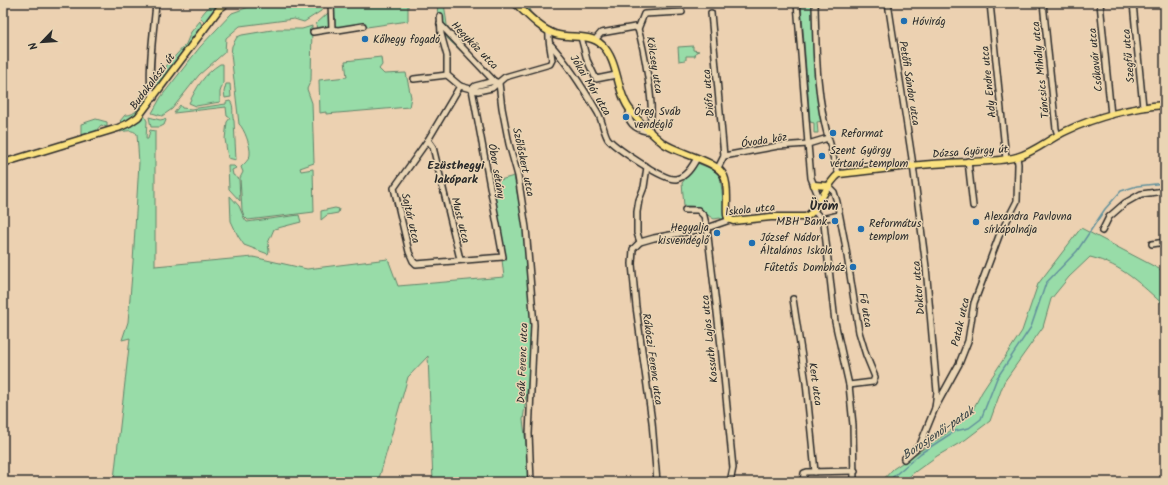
<svg xmlns="http://www.w3.org/2000/svg" width="1168" height="485" font-family="Kalam,sans-serif">
<style>
.green{fill:#98dca8;stroke:#62846a}
.lines{fill:none;stroke-linecap:round;stroke-linejoin:round}
.stream{stroke:#62909b;stroke-width:1.5}
.minor-casing{stroke:#2b2b2b;stroke-width:8}
.major-casing{stroke:#2b2b2b;stroke-width:9}
.minor{stroke:#ead5b4;stroke-width:5}
.major{stroke:#fae180;stroke-width:6}
.poi-dot{fill:#1f6fb2;stroke:#ead5b4;stroke-width:1.5}
.labels{text-anchor:middle;stroke-width:3;stroke-linejoin:round;paint-order:stroke}
.poi-label{font-size:11px;fill:#2b2b2b;stroke:#ead5b4;text-anchor:start}
.street-label{font-size:11px;fill:#2b2b2b;stroke:#ead5b4}
.neighbourhood-label{font-size:12px;font-weight:bold;fill:#2b2b2b;stroke:#ead5b4}
.water-label{font-size:12px;font-style:italic;fill:#394447;stroke:#ead5b4}
.quarter-label{font-size:13px;font-weight:bold;fill:#2b2b2b;stroke:#ead5b4}
</style>
<rect width="100%" height="100%" fill="#ecd1b1"/>
<filter id="ink" filterUnits="userSpaceOnUse"><feTurbulence type="fractalNoise" baseFrequency=".025" numOctaves="2"/><feDisplacementMap in="SourceGraphic" scale="8" xChannelSelector="R" yChannelSelector="G"/><feConvolveMatrix kernelMatrix="1 2 1 2 8 2 1 2 1" color-interpolation-filters="sRGB"/></filter>
<g filter="url(#ink)">
<!-- green -->
<g class="green">
<polygon points="212,3 219,3 219,5 205,23 200,17"/>
<polygon points="260,3 325,3 321,11 304,22 294,19 240,26 226,38 225,52 199,75 172,109 162,116 152,113 161,97 200,47 232,13"/>
<polygon points="334,3 408,3 408,21 367,27 363,25 336,29 334,27"/>
<path d="M437,3h7l3,22 3,5 16,18 -4,4c-13,-12 -20,-16 -24,-33 -1,-4 0,-11 -1,-16z"/>
<polygon points="509,3 529,3 531,22"/>
<polygon points="801,3 812,3 815,71 822,121 817,122 818,133 814,133 814,123 810,122"/>
<polygon points="330,10 330,22 328,27 317,30 316,24 328,13"/>
<polygon points="200,21 202,26 170,70 156,85 154,83 155,80 166,68 167,65 186,44 191,32"/>
<path d="M312,26l-1,54 -4,9 5,14 2,60 -14,5 1,3 12,-2 1,43 -66,8 -4,-4 -2,-6 -2,-32 3,-6 -2,-5c3,-3 9,-8 9,-13 1,-7 -6,-26 -11,-30l-8,-70 1,-8 5,-9 5,-2 36,-6h24z"/>
<polygon points="693,46 693,50 699,51 696,52 695,56 686,56 686,60 679,61 678,47"/>
<polygon points="381,57 382,65 379,69 384,74 406,73 411,97 409,107 326,114 326,112 320,113 319,80 347,77 345,61"/>
<path d="M220,64h3v19l-3,9v10l-24,4 -7,-3c8,-16 15,-29 31,-39z"/>
<polygon points="226,84 230,84 231,97 225,98 224,92"/>
<path d="M146,96l2,1c-1,11 -16,24 -27,25l-1,-1 5,-6c12,1 16,-11 21,-19z"/>
<path d="M230,101c5,5 1,14 4,20l2,39 -8,-2 -3,-19 2,-17 3,-4 -3,-2 -1,-9 -52,6 6,-8 2,3 9,1 35,-5v-2z"/>
<path d="M144,115l3,6 -1,18h2l2,-9 5,1v135l98,-9 54,12 81,-10 10,27 106,-9 -11,-95 21,-6 13,69 6,102 -10,73 8,62h-98l-5,-126 -20,21 -30,105h-269l5,-3 16,-141 -8,2 6,-18 5,-60 6,-99 -2,-29c-4,-5 -11,-3 -17,-2l-1,-2 12,-5z"/>
<polygon points="149,117 160,120 165,119 166,120 164,125 160,127 151,127"/>
<polygon points="96,119 107,122 107,127 101,125 95,132 81,135 81,124"/>
<path d="M697,163l15,6 8,7 5,40 -2,4 -3,-2 -6,1c-14,-8 -12,-14 -30,-13l-2,-23z"/>
<polygon points="228,166 234,166 236,168 232,170 233,175 239,179 240,201 229,189"/>
<polygon points="230,196 239,206 244,218 247,222 299,215 301,222 274,229 268,243 269,251 268,254 244,245 238,236 231,221"/>
<polygon points="335,208 339,209 338,213 327,215 321,220 321,211"/>
<path d="M1081,228l84,44v34c-24,-21 -42,-41 -75,-49l-21,20 -18,22 -8,28 -39,55 -14,39 -25,19 -28,16 -25,18 -8,8h-23l12,-13 60,-40 18,-16 11,-21 40,-61 16,-47z"/>
</g>
<g class="lines">
<!-- stream -->
<polyline class="stream" points="887,482 921,453 955,431 969,428 981,419 997,378 1031,327 1046,283 1077,251 1105,209 1121,191 1137,186 1165,183"/>
<!-- minor casing -->
<g class="minor-casing">
<g id="minor">
<polyline points="331,3 332,29 338,30 363,26"/>
<path d="M815,3c1,47 1,96 15,141 3,10 4,21 9,30"/>
<polyline points="888,3 913,165 926,267 937,392 935,408"/>
<polyline points="990,3 1006,159"/>
<polyline points="1043,3 1056,129 1058,135"/>
<polyline points="1100,3 1111,115"/>
<polyline points="1133,3 1143,107"/>
<polyline points="711,13 724,156 718,168"/>
<polyline points="440,16 441,34 447,56 447,75 460,86"/>
<polyline points="440,24 494,81"/>
<polyline points="638,29 644,14 682,12"/>
<polyline points="313,32 332,29"/>
<polyline points="581,37 587,60 596,79 616,75"/>
<path d="M595,40l6,-7 34,-6 3,2c5,16 17,78 12,93 0,2 -2,4 -3,5"/>
<path d="M551,45c17,19 34,46 47,68 4,7 6,20 10,26 8,9 56,42 68,40 10,-2 16,-12 21,-21"/>
<polyline points="414,79 447,75"/>
<polyline points="499,83 502,108 509,144 518,176 526,228 534,325 529,434 531,482"/>
<path d="M472,89l31,168 -87,7 -3,-3 -4,-9 -15,-64 34,-48 32,-54 18,5 14,-3 13,-11 45,-13 2,-4c-1,-9 -4,-20 -3,-29"/>
<polyline points="472,89 475,86 494,81 497,82"/>
<path d="M154,98c-9,-12 1,-77 2,-95"/>
<path d="M630,110c-5,12 6,19 16,21l4,-1"/>
<polyline points="428,140 433,147 460,259"/>
<polyline points="724,156 778,146 808,144 797,3"/>
<polyline points="968,161 973,206"/>
<polyline points="828,186 834,192 837,202 845,243 859,332 866,355 875,377 873,382 849,385"/>
<polyline points="820,200 811,178 808,144 828,138"/>
<polyline points="685,210 698,210 704,216 707,228 721,346 733,468 730,482"/>
<polyline points="814,211 822,219 824,224 835,322 849,385 853,425 854,482"/>
<polyline points="822,219 839,215"/>
<polyline points="1102,231 1109,217 1125,203 1141,194 1165,191"/>
<polyline points="640,242 637,233 637,212 639,200 644,187 647,167"/>
<polyline points="1152,244 1165,242"/>
<polyline points="793,299 806,383 815,472"/>
<polyline points="904,459 920,445 935,408 959,364 968,341 974,303 999,236 1017,201 1018,164 1017,157"/>
<polyline points="657,482 652,422 636,307 632,264 633,249 640,242 654,238 707,228 730,220"/>
<polyline points="803,482 804,473 807,472 855,471"/>
</g>
</g>
<!-- major casing -->
<g class="major-casing">
<g id="major">
<path d="M515,3c12,11 25,26 40,31 15,5 35,-1 47,11 17,16 14,48 29,66 7,10 23,25 32,32 15,11 54,17 61,33 5,11 2,27 3,39l1,3 5,3 38,-4h34c13,-4 20,-33 34,-43 36,-4 72,-9 109,-11 23,-2 47,0 69,-6 18,-5 32,-18 49,-26 29,-14 67,-24 99,-26"/>
<polyline points="3,163 118,128 129,123 138,117 219,9 227,3"/>
<polyline points="814,185 828,186"/>
</g>
</g>
<!-- minor -->
<use href="#minor" class="minor"/>
<!-- major -->
<use href="#major" class="major"/>
</g>
</g>
<!-- markers -->
<g class="poi-dot">
<circle cx="904" cy="21" r="4"/>
<circle cx="365" cy="39" r="4"/>
<circle cx="626" cy="117" r="4"/>
<circle cx="833" cy="133" r="4"/>
<circle cx="822" cy="156" r="4"/>
<circle cx="835" cy="221" r="4"/>
<circle cx="976" cy="222" r="4"/>
<circle cx="861" cy="229" r="4"/>
<circle cx="717" cy="233" r="4"/>
<circle cx="752" cy="243" r="4"/>
<circle cx="853" cy="267" r="4"/>
</g>
<g class="labels">
<!-- poi labels -->
<g class="poi-label">
<text x="912" y="25">Hóvirág</text>
<text x="373" y="43">Kőhegy fogadó</text>
<text x="634" y="115">Öreg Sváb<tspan x="634" dy="13">vendéglő</tspan></text>
<text x="841" y="137">Reformat</text>
<text x="830" y="154">Szent György<tspan x="830" dy="13">vértanú-templom</tspan></text>
<text x="984" y="220">Alexandra Pavlovna<tspan x="984" dy="13">sírkápolnája</tspan></text>
<text x="827" y="225" text-anchor="end">MBH Bank</text>
<text x="869" y="227">Református<tspan x="869" dy="13">templom</tspan></text>
<text x="709" y="231" text-anchor="end">Hegyalja<tspan x="709" dy="13">kisvendéglő</tspan></text>
<text x="760" y="241">József Nádor<tspan x="760" dy="13">Általános Iskola</tspan></text>
<text x="845" y="271" text-anchor="end">Fűtetős Dombház</text>
</g>
<!-- street labels -->
<g class="street-label">
<text transform="translate(475 45) rotate(46)" y="4">Hegyköz utca</text>
<text transform="translate(1128 56) rotate(-95)" y="4">Szegfű utca</text>
<text transform="translate(1095 60) rotate(-96)" y="4">Csókavár utca</text>
<text transform="translate(655 65) rotate(81)" y="4">Kölcsey utca</text>
<text transform="translate(1040 70) rotate(-96)" y="4">Táncsics Mihály utca</text>
<text transform="translate(152 81) rotate(-53)" y="4">Budakalászi út</text>
<text transform="translate(988 82) rotate(-96)" y="4">Ady Endre utca</text>
<text transform="translate(910 83) rotate(81)" y="4">Petőfi Sándor utca</text>
<text transform="translate(591 85) rotate(59)" y="4">Jókai Mór utca</text>
<text transform="translate(708 93) rotate(-95)" y="4">Diófa utca</text>
<text transform="translate(764 140) rotate(-9)" y="4">Óvoda köz</text>
<text transform="translate(970 151) rotate(-4)" y="4">Dózsa György út</text>
<text transform="translate(524 162) rotate(78)" y="4">Szőlőskert utca</text>
<text transform="translate(497 171) rotate(80)" y="4">Óbor sétány</text>
<text transform="translate(750 209) rotate(-6)" y="4">Iskola utca</text>
<text transform="translate(411 218) rotate(77)" y="4">Sajtár utca</text>
<text transform="translate(461 220) rotate(76)" y="4">Must utca</text>
<text transform="translate(918 288) rotate(-95)" y="4">Doktor utca</text>
<text transform="translate(866 310) rotate(80)" y="4">Fő utca</text>
<text transform="translate(960 322) rotate(-77)" y="4">Patak utca</text>
<text transform="translate(709 339) rotate(-96)" y="4">Kossuth Lajos utca</text>
<text transform="translate(653 359) rotate(82)" y="4">Rákóczi Ferenc utca</text>
<text transform="translate(522 363) rotate(-88)" y="4">Deák Ferenc utca</text>
<text transform="translate(816 384) rotate(82)" y="4">Kert utca</text>
</g>
<!-- neighbourhood labels -->
<g class="neighbourhood-label">
<text x="456" y="169">Ezüsthegyi<tspan x="456" dy="14">lakópark</tspan></text>
</g>
<!-- water labels -->
<g class="water-label">
<text transform="translate(938 433) rotate(-34)" y="4">Borosjenői-patak</text>
</g>
<!-- quarter labels -->
<g class="quarter-label">
<text x="824" y="210">Üröm</text>
</g>
</g>
<!-- margin -->
<rect width="1168" height="485" fill="none" stroke="#ead5b4" stroke-width="16"/>
<rect x="8" y="8" width="1152" height="469" fill="none" stroke="#2b2b2b" stroke-width="1.5" filter="url(#ink)"/>
<!-- north arrow -->
<g transform="translate(42 42) rotate(245)" stroke="#ead5b4" stroke-width="3" paint-order="stroke">
<path d="M0-3L7 15L0 10L-7 15Z" fill="#2b2b2b"/>
<text y="-6" font-size="11" font-weight="bold" text-anchor="middle" fill="#2b2b2b">N</text>
</g>
</svg>
